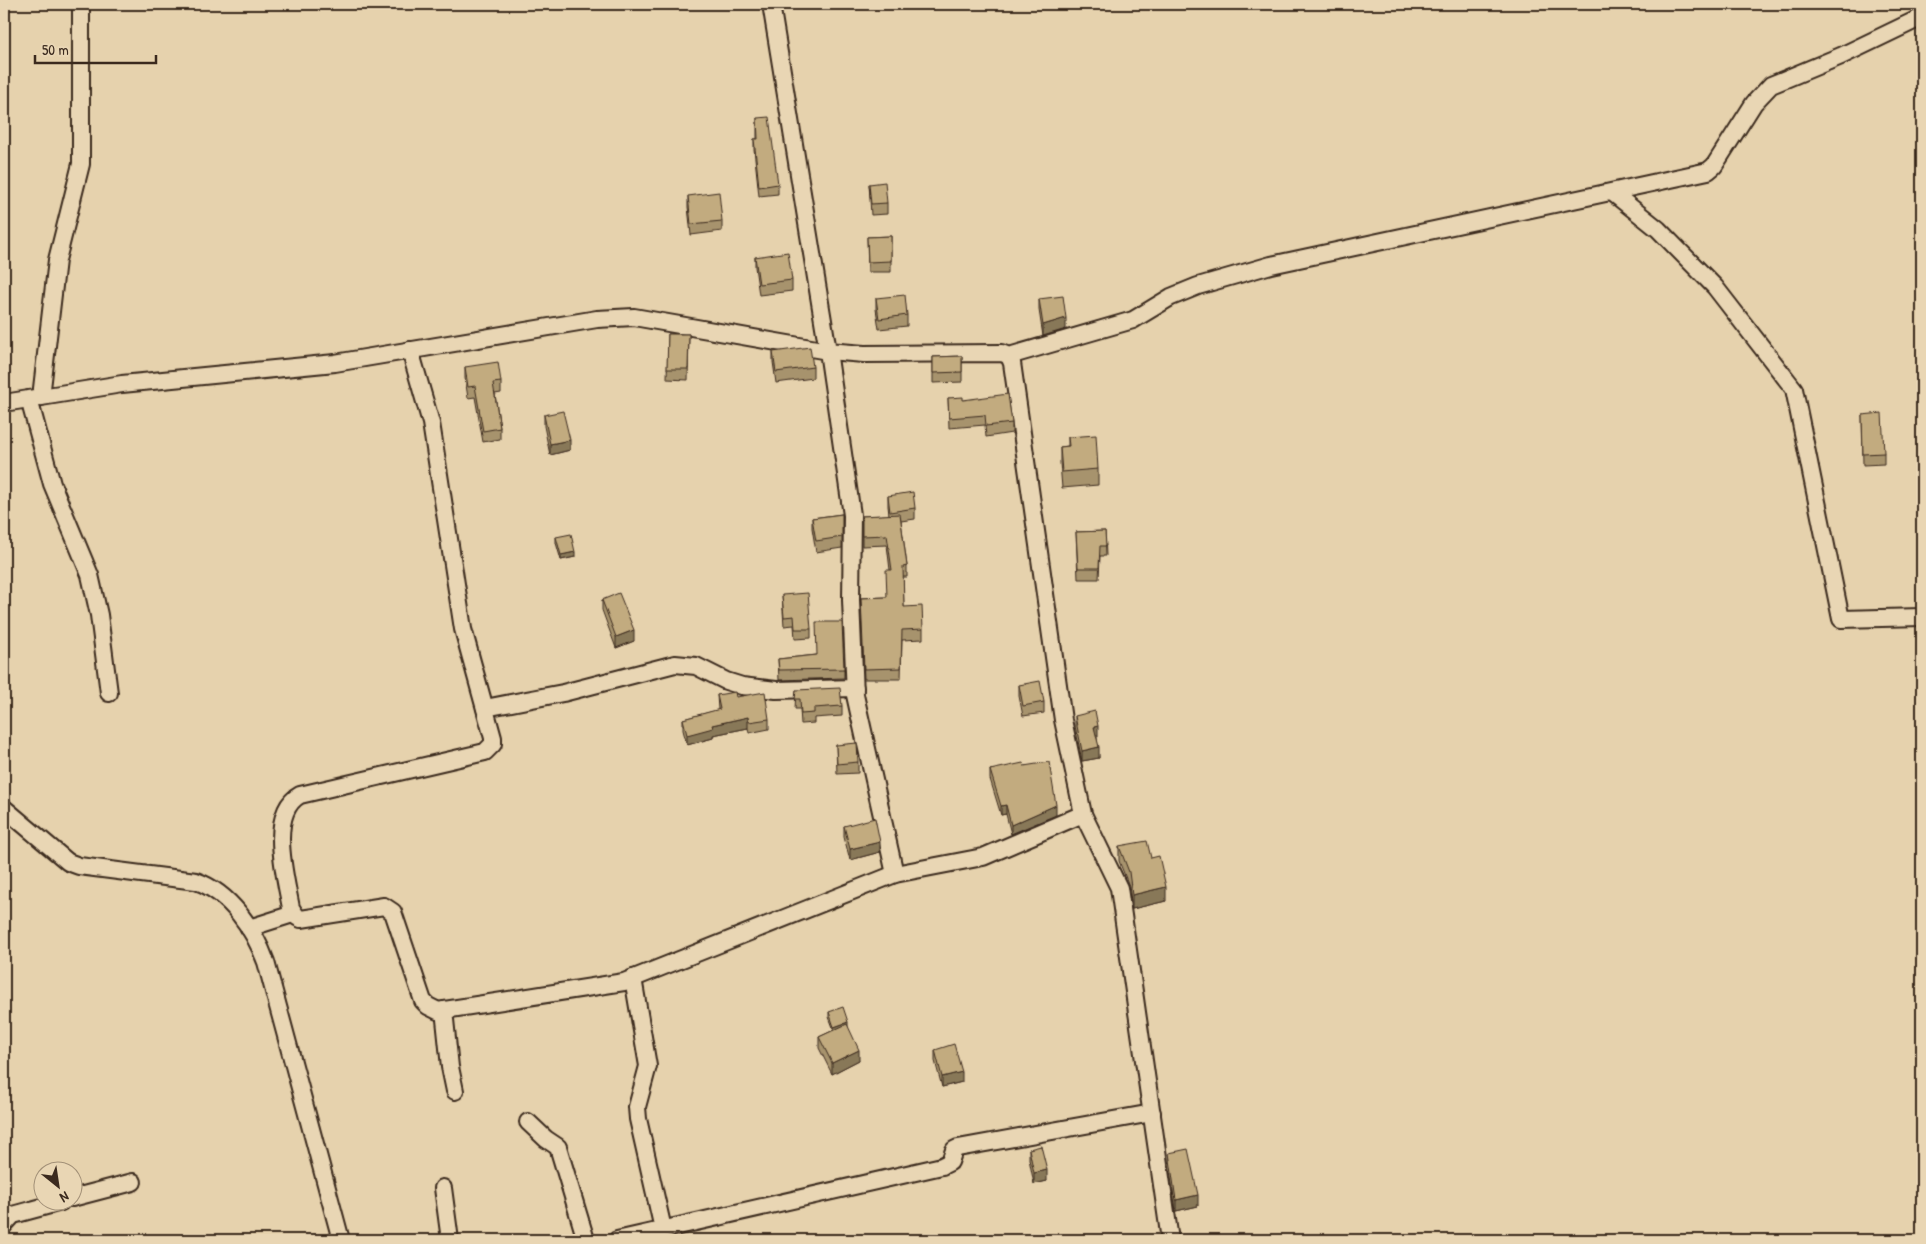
<svg xmlns="http://www.w3.org/2000/svg" width="1926" height="1244" font-family="'Patrick Hand',sans-serif">
<style>
.lines{fill:none;stroke-linecap:round;stroke-linejoin:round}
.minor-casing{stroke:#3b2a1e;stroke-width:20}
.minor{stroke:#e9d6b4;stroke-width:16}
.wall{fill:#a7936d;stroke:#3b2a1e}
.shaded-wall{fill:#887859;stroke:#3b2a1e}
.building{fill:#c2ab7f;stroke:#3b2a1e}
</style>
<rect width="100%" height="100%" fill="#e6d2ad"/>
<filter id="ink" filterUnits="userSpaceOnUse"><feTurbulence type="fractalNoise" baseFrequency=".02" numOctaves="2"/><feDisplacementMap in="SourceGraphic" scale="10" xChannelSelector="R" yChannelSelector="G"/><feConvolveMatrix kernelMatrix="1 2 1 2 8 2 1 2 1" color-interpolation-filters="sRGB"/></filter>
<g filter="url(#ink)">
<g class="lines">
<!-- minor casing -->
<g class="minor-casing">
<g id="minor">
<polyline points="771,4 828,351 864,354 1002,353 1009,356 1012,363 1063,720 1083,814 1119,888 1170,1240"/>
<polyline points="1613,193 1658,229 1715,287 1794,389 1841,619 1922,617"/>
<path d="M410,350l21,73 32,206 30,109v6l-8,8 -185,43c-33,18 -14,84 -9,113l6,9 4,2 83,-13 9,6 30,89 5,5 10,5 186,-29 271,-108 88,-17 100,-43"/>
<polyline points="1009,356 1133,320 1171,297 1198,286 1271,265 1708,171 1714,166 1754,103 1771,85 1841,56 1922,17"/>
<polyline points="41,397 57,260 81,164 81,4"/>
<polyline points="29,399 52,484 90,575 99,615 109,693"/>
<polyline points="4,403 122,384 335,363 597,319 634,317 828,351 852,515 851,600 855,695 895,874"/>
<polyline points="485,708 563,693 675,664 696,666 726,681 742,686 776,690 855,688"/>
<path d="M4,808l64,54 11,4 117,15c34,12 58,48 70,81l75,278"/>
<polyline points="249,928 293,914"/>
<polyline points="633,978 648,1066 637,1107 638,1119 663,1229"/>
<polyline points="444,1010 450,1067 455,1091"/>
<polyline points="528,1122 546,1139 558,1147 586,1240"/>
<polyline points="443,1188 450,1240"/>
<polyline points="72,1198 133,1182"/>
<polyline points="4,1225 13,1215 61,1202"/>
<polyline points="617,1240 942,1166 950,1162 954,1150 958,1148 1152,1113"/>
</g>
</g>
<!-- minor -->
<use href="#minor" class="minor"/>
</g>
<!-- wall -->
<g class="wall">
<polygon points="757,118 778,184 778,194 759,196 754,149 754,139 757,139"/>
<polygon points="869,184 887,203 887,214 871,215"/>
<polygon points="688,196 722,221 722,231 691,235 688,207"/>
<polygon points="891,236 891,272 868,272 867,237"/>
<polygon points="755,257 792,280 792,291 759,295 755,267"/>
<polygon points="876,298 907,315 907,326 879,329 876,309"/>
<polygon points="1039,299 1066,329 1043,336 1039,310"/>
<polygon points="668,334 689,334 688,380 667,379"/>
<polygon points="773,352 813,367 813,378 776,383 773,362"/>
<polygon points="962,356 962,382 933,383 933,357"/>
<polygon points="465,367 501,382 501,393 495,394 500,428 500,439 483,442 475,397 468,398 465,378"/>
<polygon points="948,398 963,400 1012,423 1012,433 986,437 985,425 949,428"/>
<polygon points="544,415 570,450 550,455 544,426"/>
<polygon points="1862,415 1884,453 1884,464 1863,465"/>
<polygon points="1068,437 1098,469 1098,485 1062,488 1060,463 1060,447 1068,446"/>
<polygon points="888,496 915,508 915,519 901,521 907,566 907,577 903,577 904,607 923,629 923,639 902,640 901,679 864,679 861,598 887,597 890,570 887,545 862,546 862,516 889,515 888,506"/>
<polygon points="842,514 842,548 816,552 812,528 812,518"/>
<polygon points="1105,531 1106,556 1100,556 1099,579 1078,579 1076,532"/>
<polygon points="556,537 575,557 561,560 556,543"/>
<polygon points="782,595 811,629 811,638 795,639 794,625 784,626"/>
<polygon points="602,600 634,641 616,648 602,610"/>
<polygon points="1919,616 1922,616 1922,647 1920,647"/>
<polygon points="817,655 844,669 844,678 779,680 778,659"/>
<polygon points="1019,685 1044,702 1044,713 1023,716 1019,696"/>
<polygon points="796,690 842,706 842,716 814,718 814,723 801,724 800,709 795,709"/>
<polygon points="717,695 736,697 769,719 769,729 749,733 748,728 713,735 713,738 687,745 683,730 683,719 718,710"/>
<polygon points="1075,716 1098,736 1097,737 1099,758 1082,761 1075,726"/>
<polygon points="836,745 858,762 858,773 837,774"/>
<polygon points="1024,766 1056,815 1011,834 1006,814 1001,815 990,779 990,770"/>
<polygon points="844,826 880,852 850,860 844,837"/>
<polygon points="1119,846 1166,901 1132,909 1129,886 1119,861"/>
<polygon points="829,1012 848,1027 859,1060 832,1074 819,1048 819,1037 834,1030 829,1017"/>
<polygon points="935,1050 962,1082 942,1087 935,1061"/>
<polygon points="1029,1149 1047,1181 1034,1184 1029,1159"/>
<polygon points="1169,1153 1198,1206 1176,1211 1169,1164"/>
</g>
<!-- shaded-wall -->
<g class="shaded-wall">
<polygon points="1066,318 1066,329 1043,336 1043,325"/>
<polygon points="570,440 570,450 550,455 550,444"/>
<polygon points="575,552 575,557 561,560 561,555"/>
<polygon points="634,630 634,641 616,648 616,637"/>
<polygon points="748,717 748,728 713,735 713,738 687,745 687,735 712,725"/>
<polygon points="1098,726 1098,736 1094,737 1094,727"/>
<polygon points="1099,747 1099,758 1082,761 1082,751"/>
<polygon points="1006,805 1006,814 1001,815 1001,806"/>
<polygon points="1056,805 1056,815 1011,834 1011,825"/>
<polygon points="880,842 880,852 850,860 850,849"/>
<polygon points="1166,887 1166,901 1132,909 1132,895"/>
<polygon points="848,1022 848,1028 834,1032 834,1027"/>
<polygon points="859,1050 859,1060 832,1074 832,1063"/>
<polygon points="962,1072 962,1082 942,1087 942,1077"/>
<polygon points="1047,1170 1047,1181 1034,1184 1034,1173"/>
<polygon points="1198,1195 1198,1206 1176,1211 1176,1200"/>
</g>
<!-- building -->
<g class="building">
<polygon points="769,117 778,184 759,187 754,139 758,139 757,118"/>
<polygon points="885,182 887,203 871,204 869,184"/>
<polygon points="719,192 722,221 691,224 688,196"/>
<polygon points="891,236 891,261 868,262 867,237"/>
<polygon points="788,252 792,280 759,284 755,257"/>
<polygon points="905,295 907,315 879,319 876,298"/>
<polygon points="1063,296 1066,318 1043,325 1039,299"/>
<polygon points="668,334 689,334 688,369 667,369"/>
<polygon points="810,347 813,367 776,372 773,352"/>
<polygon points="962,356 962,372 933,373 933,357"/>
<polygon points="498,362 501,382 493,383 500,428 483,431 475,386 468,387 465,367"/>
<polygon points="1008,394 1012,423 986,426 985,415 949,418 948,398 963,397 963,400"/>
<polygon points="563,411 570,440 550,444 544,415"/>
<polygon points="1882,413 1884,453 1863,454 1862,415"/>
<polygon points="1096,435 1098,469 1062,472 1060,447 1069,446 1068,437"/>
<polygon points="913,492 915,508 890,512 888,496"/>
<polygon points="842,514 842,537 816,541 812,518"/>
<polygon points="900,514 907,566 903,567 904,607 922,606 923,629 902,630 901,668 864,669 861,598 887,597 886,570 892,570 887,535 862,536 862,516"/>
<polygon points="1105,531 1106,546 1100,546 1099,568 1078,568 1076,532"/>
<polygon points="571,534 575,552 561,555 556,537"/>
<polygon points="619,593 634,630 616,637 602,600"/>
<polygon points="808,593 811,629 795,629 794,616 784,617 782,595"/>
<polygon points="1919,616 1922,616 1922,636 1920,636"/>
<polygon points="816,622 842,622 844,669 779,670 778,659 817,655"/>
<polygon points="1040,681 1044,702 1023,706 1019,685"/>
<polygon points="840,688 842,706 814,708 814,713 801,714 800,699 795,699 796,690"/>
<polygon points="735,692 736,697 765,692 769,719 749,722 748,717 712,725 713,728 687,735 683,719 720,709 717,695"/>
<polygon points="1095,711 1098,726 1094,727 1099,747 1082,751 1075,716"/>
<polygon points="857,743 858,762 837,764 836,745"/>
<polygon points="1049,762 1056,805 1011,825 1006,805 1001,806 990,770 1023,763 1024,766"/>
<polygon points="875,818 880,842 850,849 844,826"/>
<polygon points="1147,841 1151,858 1159,856 1166,887 1132,895 1129,872 1119,846"/>
<polygon points="843,1007 848,1022 834,1027 829,1012"/>
<polygon points="847,1024 859,1050 832,1063 819,1037"/>
<polygon points="954,1044 962,1072 942,1077 935,1050"/>
<polygon points="1041,1146 1047,1170 1034,1173 1029,1149"/>
<polygon points="1188,1149 1198,1195 1176,1200 1169,1153"/>
</g>
</g>
<!-- margin -->
<rect width="1926" height="1244" fill="none" stroke="#e9d6b4" stroke-width="20"/>
<rect x="10" y="10" width="1906" height="1224" fill="none" stroke="#3b2a1e" stroke-width="2" filter="url(#ink)"/>
<!-- north arrow -->
<g transform="translate(58 1186) rotate(150)"><circle r="24" fill="#e9d6b4" stroke="#a39178"/>
<path d="M0-4L9 19L0 12L-9 19Z" fill="#3b2a1e"/>
<text y="-8" font-size="14" font-weight="bold" text-anchor="middle" fill="#3b2a1e">N</text>
</g>
<!-- scale -->
<path d="M35 55v8h121v-8" fill="none" stroke="#3b2a1e" stroke-width="2.5"/>
<text x="42" y="55" font-size="15" fill="#3b2a1e" stroke="#e9d6b4" stroke-width="4" paint-order="stroke">50 m</text>
</svg>
